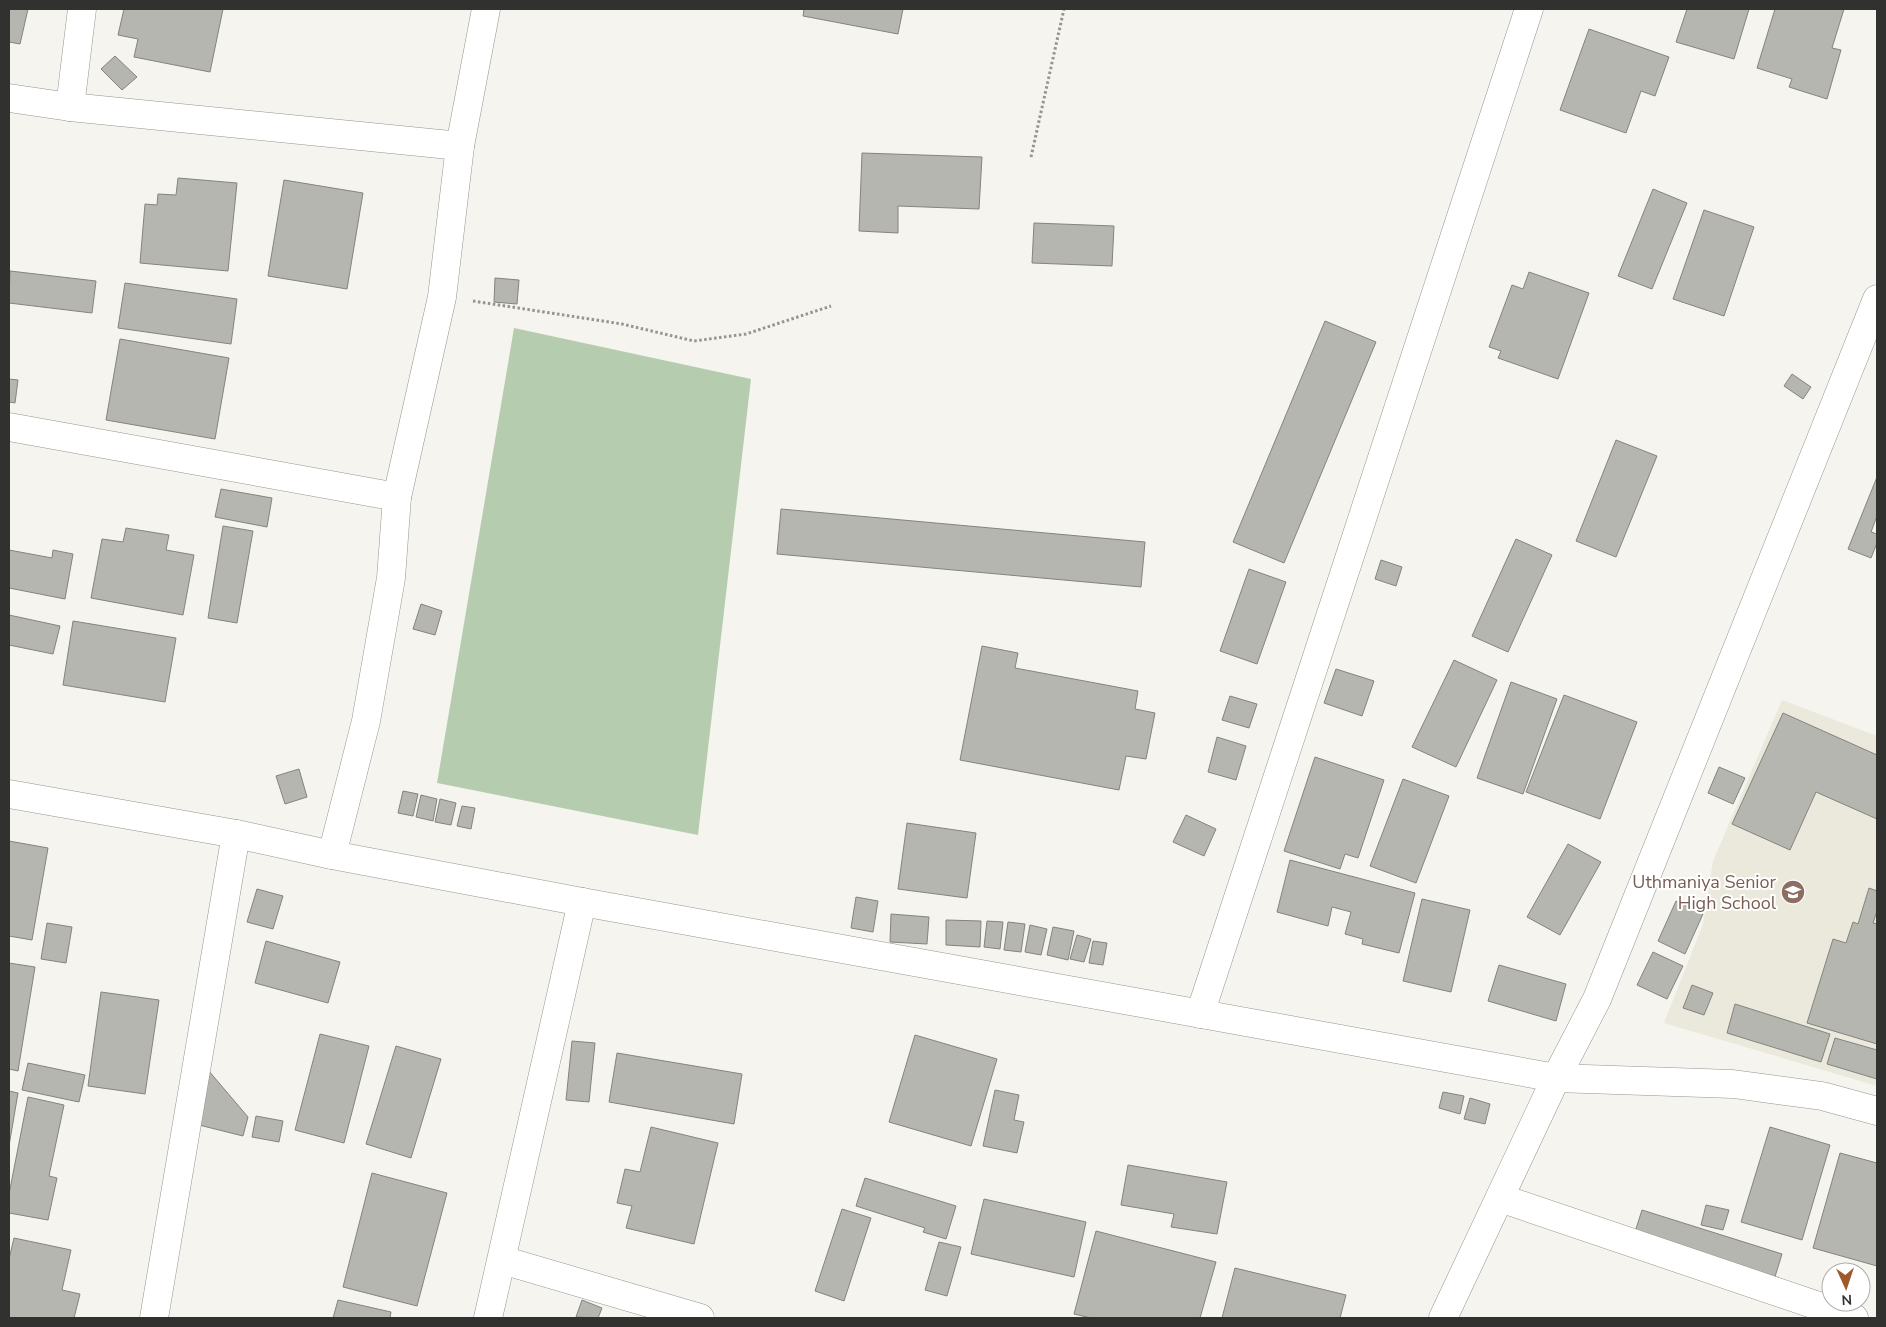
<svg xmlns="http://www.w3.org/2000/svg" width="1886" height="1327" font-family="'Nunito Sans',sans-serif">
<style>
.built{fill:#ebe9dc}
.green{fill:#b5cdae}
.building{fill:#b6b6b0;stroke:#84837e}
.lines{fill:none;stroke-linecap:round;stroke-linejoin:round}
.minor-casing{stroke:#969590;stroke-width:29}
.path{stroke:#959490;stroke-width:3;stroke-dasharray:2.5 2.5;stroke-linecap:butt}
.minor{stroke:#fff;stroke-width:28}
.labels{text-anchor:middle;stroke-width:4;stroke-linejoin:round;paint-order:stroke}
.education-label{font-size:18px;fill:#785e54;stroke:#fff;text-anchor:end}
</style>
<rect width="100%" height="100%" fill="#f5f4ee"/>
<!-- built -->
<polygon class="built" points="1782,700 1877,736 1877,1086 1664,1023 1703,924 1713,861"/>
<!-- green -->
<polygon class="green" points="514,328 751,379 698,835 437,783"/>
<!-- building -->
<g class="building">
<polygon points="9,9 28,9 20,44 9,42"/>
<polygon points="124,9 223,9 210,72 134,57 138,39 118,35"/>
<polygon points="804,9 903,9 898,34 803,16"/>
<polygon points="1687,9 1749,9 1734,59 1676,42"/>
<polygon points="1775,9 1844,9 1832,48 1841,50 1827,99 1789,87 1792,79 1757,68"/>
<polygon points="1589,29 1669,57 1655,96 1641,91 1626,133 1560,110"/>
<polygon points="115,56 137,77 122,90 101,69"/>
<polygon points="862,153 982,157 979,209 898,206 898,233 859,231"/>
<polygon points="178,178 237,183 228,271 140,263 145,204 157,205 158,194 176,195"/>
<polygon points="284,180 363,193 347,289 268,276"/>
<polygon points="1653,189 1687,203 1652,289 1618,276"/>
<polygon points="1704,210 1754,227 1724,316 1673,299"/>
<polygon points="1034,223 1114,226 1112,266 1032,263"/>
<polygon points="10,271 96,281 92,313 9,303"/>
<polygon points="1529,272 1589,293 1558,379 1498,358 1501,351 1489,347 1512,285 1523,289"/>
<polygon points="495,278 519,280 517,304 494,302"/>
<polygon points="125,283 237,299 231,344 118,328"/>
<polygon points="1325,321 1376,342 1284,563 1233,542"/>
<polygon points="120,339 229,358 215,439 106,420"/>
<polygon points="1792,374 1811,387 1803,399 1784,386"/>
<polygon points="9,379 18,380 15,403 9,402"/>
<polygon points="1616,440 1657,456 1616,557 1576,541"/>
<polygon points="1877,477 1877,516 1871,532 1877,534 1877,543 1871,558 1848,549"/>
<polygon points="221,489 272,498 267,527 215,517"/>
<polygon points="781,509 1145,542 1141,587 777,554"/>
<polygon points="223,526 253,531 237,623 208,618"/>
<polygon points="126,528 169,535 166,550 194,555 183,615 91,598 102,539 123,542"/>
<polygon points="1516,539 1552,555 1508,652 1472,636"/>
<polygon points="9,550 52,558 53,550 73,554 65,599 9,588"/>
<polygon points="1381,560 1402,567 1396,586 1375,579"/>
<polygon points="1249,569 1286,582 1257,664 1220,651"/>
<polygon points="421,604 442,611 435,635 413,629"/>
<polygon points="9,615 60,626 53,654 9,645"/>
<polygon points="73,621 176,638 165,702 63,685"/>
<polygon points="982,646 1018,653 1015,668 1138,691 1135,709 1155,713 1146,759 1126,756 1119,790 960,760"/>
<polygon points="1454,660 1497,680 1456,767 1412,747"/>
<polygon points="1336,669 1374,681 1362,716 1324,703"/>
<polygon points="1511,682 1557,699 1523,794 1477,778"/>
<polygon points="1564,695 1637,722 1600,819 1526,792"/>
<polygon points="1230,696 1257,704 1249,728 1222,720"/>
<polygon points="1783,713 1877,755 1877,819 1816,792 1790,850 1732,824"/>
<polygon points="1217,737 1246,746 1236,780 1208,772"/>
<polygon points="1315,757 1384,780 1358,858 1345,854 1340,869 1284,851"/>
<polygon points="1719,767 1745,778 1733,804 1708,793"/>
<polygon points="299,769 307,797 285,804 276,776"/>
<polygon points="1403,779 1449,796 1416,883 1370,866"/>
<polygon points="403,791 418,794 413,816 398,813"/>
<polygon points="421,795 437,799 433,821 416,817"/>
<polygon points="440,799 456,803 451,825 435,822"/>
<polygon points="462,806 475,808 471,829 457,826"/>
<polygon points="1186,815 1216,829 1204,856 1173,842"/>
<polygon points="907,823 976,833 967,898 898,889"/>
<polygon points="9,841 48,848 32,940 9,936"/>
<polygon points="1568,844 1601,862 1560,935 1527,917"/>
<polygon points="1290,860 1415,893 1399,953 1362,944 1363,939 1345,934 1351,912 1332,907 1328,926 1277,912"/>
<polygon points="1869,888 1877,891 1877,911 1873,923 1877,924 1877,1044 1807,1023 1833,939 1846,943 1853,922 1858,924"/>
<polygon points="257,889 283,896 273,929 247,922"/>
<polygon points="856,897 878,901 873,932 851,928"/>
<polygon points="1422,899 1470,910 1451,992 1403,981"/>
<polygon points="1676,901 1703,914 1685,954 1658,941"/>
<polygon points="891,914 929,917 927,944 890,942"/>
<polygon points="946,920 981,921 980,947 946,945"/>
<polygon points="987,921 1003,922 1000,949 984,947"/>
<polygon points="1008,922 1025,924 1021,952 1004,950"/>
<polygon points="47,923 72,927 66,963 41,959"/>
<polygon points="1030,925 1047,929 1041,955 1025,952"/>
<polygon points="1053,927 1074,931 1068,960 1047,955"/>
<polygon points="1077,935 1091,939 1084,962 1070,959"/>
<polygon points="266,941 340,962 328,1003 255,983"/>
<polygon points="1093,941 1107,943 1103,965 1089,963"/>
<polygon points="1653,952 1683,966 1667,999 1637,985"/>
<polygon points="9,963 35,967 18,1071 9,1069"/>
<polygon points="1499,965 1566,984 1556,1021 1488,1001"/>
<polygon points="1692,985 1713,993 1704,1015 1683,1008"/>
<polygon points="101,992 159,1000 145,1094 88,1086"/>
<polygon points="1735,1004 1830,1034 1821,1062 1727,1033"/>
<polygon points="320,1034 369,1046 344,1143 295,1130"/>
<polygon points="915,1035 997,1059 971,1146 889,1122"/>
<polygon points="1835,1038 1877,1050 1877,1079 1827,1064"/>
<polygon points="572,1041 595,1043 589,1102 566,1100"/>
<polygon points="396,1046 441,1059 411,1158 366,1144"/>
<polygon points="617,1053 742,1074 734,1124 609,1102"/>
<polygon points="28,1063 85,1075 79,1102 22,1090"/>
<polygon points="208,1070 248,1117 243,1136 195,1124"/>
<polygon points="995,1090 1019,1095 1014,1120 1024,1122 1017,1153 983,1146"/>
<polygon points="9,1091 18,1093 9,1146"/>
<polygon points="1443,1092 1464,1096 1460,1114 1439,1108"/>
<polygon points="28,1097 64,1105 49,1176 57,1178 48,1220 9,1213 9,1194"/>
<polygon points="1470,1098 1490,1104 1485,1124 1464,1119"/>
<polygon points="256,1116 283,1121 279,1142 252,1137"/>
<polygon points="651,1127 718,1143 694,1244 626,1228 632,1206 617,1203 625,1169 640,1172"/>
<polygon points="1770,1127 1830,1145 1802,1240 1741,1222"/>
<polygon points="1840,1153 1877,1163 1877,1266 1813,1248"/>
<polygon points="1128,1165 1227,1182 1217,1234 1171,1227 1174,1214 1121,1205"/>
<polygon points="372,1173 447,1193 417,1306 343,1287"/>
<polygon points="865,1178 956,1206 946,1239 923,1232 925,1228 856,1206"/>
<polygon points="984,1199 1086,1222 1074,1277 971,1254"/>
<polygon points="1706,1205 1729,1210 1723,1230 1701,1225"/>
<polygon points="842,1209 871,1218 844,1301 815,1291"/>
<polygon points="1642,1210 1782,1254 1774,1280 1634,1235"/>
<polygon points="1096,1231 1216,1262 1200,1318 1091,1318 1074,1314"/>
<polygon points="14,1238 71,1250 62,1290 80,1294 74,1318 9,1318 9,1259"/>
<polygon points="939,1242 961,1247 947,1296 925,1290"/>
<polygon points="1235,1268 1346,1295 1340,1318 1222,1318"/>
<polygon points="338,1300 391,1312 390,1318 333,1318"/>
<polygon points="582,1300 602,1308 598,1318 576,1317"/>
</g>
<g class="lines">
<!-- minor casing -->
<g class="minor-casing">
<g id="minor">
<polyline points="9,98 70,107 460,146"/>
<polyline points="70,107 82,9"/>
<polyline points="9,427 397,497"/>
<polyline points="9,794 236,834 332,855 582,902 1556,1078 1733,1084 1822,1096 1877,1111"/>
<polyline points="332,855 366,721 391,578 397,497 442,297 460,146 486,9"/>
<polyline points="1200,1014 1529,9"/>
<polyline points="1500,1198 1854,1318"/>
<polyline points="502,1260 700,1318"/>
<polyline points="154,1318 236,834"/>
<polyline points="488,1318 582,902"/>
<polyline points="1443,1318 1556,1078 1597,999 1877,299"/>
</g>
</g>
<!-- path -->
<g class="path">
<polyline points="1031,157 1064,9"/>
<polyline points="473,301 622,324 694,341 746,334 831,306"/>
</g>
<!-- minor -->
<use href="#minor" class="minor"/>
</g>
<!-- icons -->
<defs>
<g id="school-disc" transform="scale(1.25)"><circle r="9.5" fill="#8d6e63" stroke="#fff"/><path d="M0-5L7-2L0 1L-7-2ZM-4 1L0 2.5L4 1V4Q0 6-4 4Z" fill="#fff"/></g>
</defs>
<g fill-rule="evenodd">
<use href="#school-disc" x="1793" y="892"/>
</g>
<g class="labels">
<!-- education labels -->
<g class="education-label">
<text x="1776" y="888">Uthmaniya Senior<tspan x="1776" dy="21">High School</tspan></text>
</g>
</g>
<!-- border -->
<rect width="1886" height="1327" fill="none" stroke="#31312f" stroke-width="20"/>
<!-- north arrow -->
<g transform="translate(1846 1287) rotate(177)"><circle r="24" fill="#ffffff" stroke="#adadac"/>
<path d="M0-4L9 19L0 12L-9 19Z" fill="#9e592c"/>
<text y="-8" font-size="14" font-weight="bold" text-anchor="middle" fill="#31312f">N</text>
</g>
</svg>
